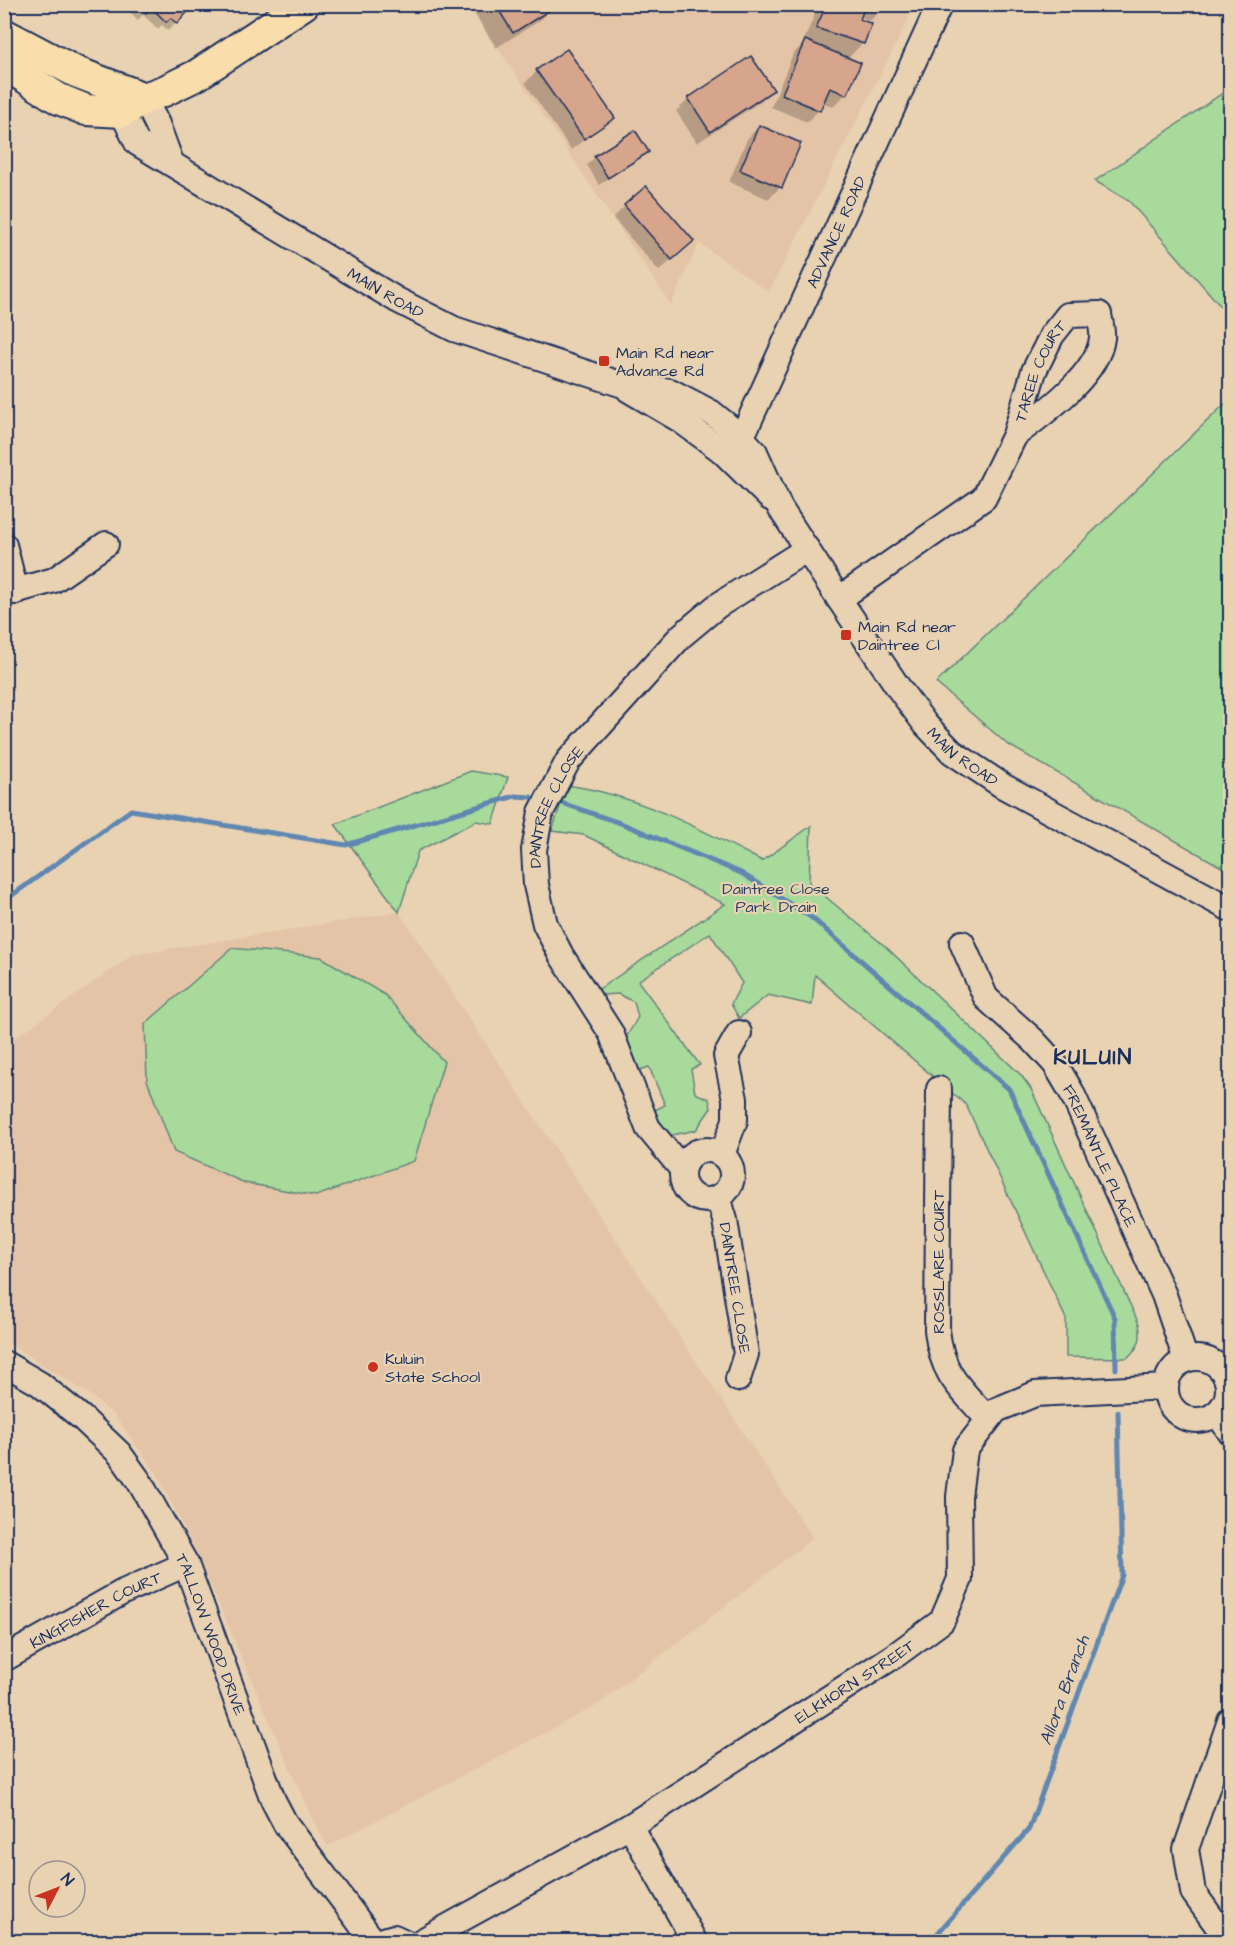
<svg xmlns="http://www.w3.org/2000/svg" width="1235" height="1946" font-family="'Architects Daughter',sans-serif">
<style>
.built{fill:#e4c4a6}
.green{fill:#a8da9b;stroke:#62847c;stroke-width:1.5}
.shadow{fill:#0003}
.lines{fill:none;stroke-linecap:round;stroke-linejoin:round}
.stream{stroke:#5e87b1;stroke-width:5}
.building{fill:#d7a58b;stroke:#1b2f5e;stroke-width:1.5}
.minor-casing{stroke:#1b2f5e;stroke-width:28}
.major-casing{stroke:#1b2f5e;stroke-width:34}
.minor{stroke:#e9d2b2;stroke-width:24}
.major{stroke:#f9ddab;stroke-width:30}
.poi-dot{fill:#c8321e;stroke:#e9d2b2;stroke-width:2}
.labels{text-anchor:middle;stroke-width:4.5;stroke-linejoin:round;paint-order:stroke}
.street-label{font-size:16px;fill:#1b2f5e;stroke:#e9d2b2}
.poi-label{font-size:16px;fill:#1b2f5e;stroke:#e9d2b2;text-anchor:start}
.park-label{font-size:16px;fill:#294064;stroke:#e9d2b2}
.water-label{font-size:18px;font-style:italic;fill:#263e6c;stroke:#e9d2b2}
.district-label{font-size:22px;font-weight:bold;letter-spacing:1.5px;fill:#1b2f5e;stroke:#e9d2b2}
</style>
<rect width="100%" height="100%" fill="#e9d2b2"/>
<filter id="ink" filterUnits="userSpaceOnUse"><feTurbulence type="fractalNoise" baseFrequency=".0167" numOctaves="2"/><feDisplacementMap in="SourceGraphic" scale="12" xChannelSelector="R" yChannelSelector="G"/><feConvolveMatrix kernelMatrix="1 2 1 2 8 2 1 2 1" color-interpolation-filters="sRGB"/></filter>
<g filter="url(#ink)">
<!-- built -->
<g class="built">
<polygon points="469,5 916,5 769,292 699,243 671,305"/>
<polygon points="399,912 813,1538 596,1706 328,1846 312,1819 197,1554 156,1472 114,1415 89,1394 5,1341 4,1046 132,955"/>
</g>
<!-- green -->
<g class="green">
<polygon points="1230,88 1230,317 1129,201 1095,181"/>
<polygon points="1230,399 1230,872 1007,744 936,683"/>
<polygon points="471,771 508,777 493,824 476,821 418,851 399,912 335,824"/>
<path d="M567,785c70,10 134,44 195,76l49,-35 -2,57 77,64 135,128 10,14 108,235c3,17 0,23 -12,34l-61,-1v-38l-100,-214 -151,-130 -3,30 -44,-10 -29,23 -8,-14 11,-21 -32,-50 -72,48 62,84 -9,4 4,24 14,6 2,9 -15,22 -28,6 -19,-23 16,-8 -16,-38 -15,5 -11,-29 15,-26 -4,-15 -16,-8 -16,1 -3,-6 126,-85 -141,-69 -32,-4z"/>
<polygon points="232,948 321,957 385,995 444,1062 414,1161 316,1196 245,1183 174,1152 147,1080 145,1024"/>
</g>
<!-- shadow -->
<g class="shadow">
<polygon points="127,4 186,4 189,7 168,31 162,25 158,29 143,15 138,20 125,7"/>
<polygon points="468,4 556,4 556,5 539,21 496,48"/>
<polygon points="819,4 886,4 870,21 860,16 863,43 847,59 859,64 846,94 833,107 822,102 819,110 807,122 771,107 793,54 802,45"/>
<polygon points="751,58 772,90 760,102 697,143 676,111 689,99"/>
<polygon points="537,71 613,117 571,150 525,83"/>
<polygon points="759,126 781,187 768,199 729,182 747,139"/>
<polygon points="647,152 599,185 587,165 595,157"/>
<polygon points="625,206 680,253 659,271 613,218"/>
</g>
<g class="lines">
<!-- stream -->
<g class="stream">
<polyline points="559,802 623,824 741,873 812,918 1009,1089 1115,1318 1116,1369"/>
<polyline points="4,901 131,810 346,845 515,796 531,797"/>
<polyline points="930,1942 1029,1829 1122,1575 1118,1412"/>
</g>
</g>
<!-- building -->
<g class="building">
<polygon points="138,4 189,4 192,7 177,24 171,18 166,22 152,8 146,13"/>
<polygon points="495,4 557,4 558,5 513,33"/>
<polygon points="827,4 866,4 860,19 872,24 864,44 816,28"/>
<polygon points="805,40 861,63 847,95 830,88 820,111 782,94"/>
<polygon points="567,49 615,118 584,139 536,70"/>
<polygon points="751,56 774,90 710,132 688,98"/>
<polygon points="759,125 801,143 782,188 740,170"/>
<polygon points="635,130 649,152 608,178 594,156"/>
<polygon points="646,186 694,241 672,260 624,205"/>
</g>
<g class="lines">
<!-- minor casing -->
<g class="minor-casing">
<g id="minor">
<path id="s1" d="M119,95l3,17 15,31 260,157 57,29 166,55 50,7 42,22 27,22 16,17 25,56 59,91 61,91 26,35 26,27 51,34 227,123"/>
<polyline points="144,98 157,124 171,162"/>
<polyline points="629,390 680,420 721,450 770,498"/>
<path id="s2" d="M721,450l25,-22 194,-424"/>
<polyline points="4,545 16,592"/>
<polyline points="4,594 54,580 106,544"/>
<path id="s3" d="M839,599l145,-101 31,-63 19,-64 18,-36 16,-20 31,-1c1,8 4,17 3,24 -4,37 -59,76 -87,97"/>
<path id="s4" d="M962,943l24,55 47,42 22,24 16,27 93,204 22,65"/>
<path d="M939,1089l-2,241c5,45 22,57 50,88"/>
<circle cx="707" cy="1175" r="25"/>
<polyline points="722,1155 735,1120 735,1099 726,1056 739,1033"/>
<path id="s5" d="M682,1169l-34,-41 -37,-95 -50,-78 -16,-31 -9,-39 -2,-35 7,-38 27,-51 113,-125 36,-30 90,-57"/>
<path id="s6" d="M718,1197l7,23 21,134 -8,25"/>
<circle cx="1197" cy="1389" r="31"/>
<path id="s7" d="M4,1363l36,21 42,34 37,35 20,28 47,83 87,236 12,23 89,119"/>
<polyline points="1217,1413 1230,1432"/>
<path id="s8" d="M4,1659l119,-67 63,-28"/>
<polyline points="630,1826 695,1942"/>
<polyline points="377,1942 394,1937 405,1942"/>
<path id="s9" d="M420,1942l210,-116 267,-172 45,-33 18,-42 -1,-83 6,-46 31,-40 39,-16 131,-7"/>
<polyline points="1229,1942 1193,1892 1186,1849 1230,1721"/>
</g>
</g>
<!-- major casing -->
<g class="major-casing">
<g id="major">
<polyline points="4,34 76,72 144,98"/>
<polyline points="4,64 59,99 86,110 122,112 144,98 164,91 197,75 304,4"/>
</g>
</g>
<!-- minor -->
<use href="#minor" class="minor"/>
<!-- major -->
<use href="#major" class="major"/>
</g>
</g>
<!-- markers -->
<g class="poi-dot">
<rect x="598" y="355" width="12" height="12" rx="3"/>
<rect x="840" y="629" width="12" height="12" rx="3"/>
<circle cx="373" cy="1367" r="6"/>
</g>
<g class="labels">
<!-- street labels -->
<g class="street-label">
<text dy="6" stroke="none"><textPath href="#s2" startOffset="249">ADVANCE ROAD</textPath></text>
<text dy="6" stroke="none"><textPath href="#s1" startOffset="342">MAIN ROAD</textPath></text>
<text dy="6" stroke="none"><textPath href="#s3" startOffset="316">TAREE COURT</textPath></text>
<text dy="6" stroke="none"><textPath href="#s1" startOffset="1122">MAIN ROAD</textPath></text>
<text dy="6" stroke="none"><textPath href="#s5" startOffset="406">DAINTREE CLOSE</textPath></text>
<text dy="6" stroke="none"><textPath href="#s4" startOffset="258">FREMANTLE PLACE</textPath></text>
<text transform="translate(938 1262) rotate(-90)" y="6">ROSSLARE COURT</text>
<text dy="6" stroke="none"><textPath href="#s6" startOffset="93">DAINTREE CLOSE</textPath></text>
<text dy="6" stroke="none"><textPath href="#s8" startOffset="104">KINGFISHER COURT</textPath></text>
<text dy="6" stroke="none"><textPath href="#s7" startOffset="351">TALLOW WOOD DRIVE</textPath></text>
<text dy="6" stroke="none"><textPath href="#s9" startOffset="507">ELKHORN STREET</textPath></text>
</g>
<!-- poi labels -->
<g class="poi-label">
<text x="616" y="358">Main Rd near<tspan x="616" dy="18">Advance Rd</tspan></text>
<text x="858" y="632">Main Rd near<tspan x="858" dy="18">Daintree Cl</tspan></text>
<text x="385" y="1364">Kuluin<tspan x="385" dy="18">State School</tspan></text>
</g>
<!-- park labels -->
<g class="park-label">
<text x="776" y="894">Daintree Close<tspan x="776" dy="18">Park Drain</tspan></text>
</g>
<!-- water labels -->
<g class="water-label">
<text transform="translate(1064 1690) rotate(-70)" y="6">Allora Branch</text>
</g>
<!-- district labels -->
<g class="district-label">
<text x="1093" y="1064">KULUIN</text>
</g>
</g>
<!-- margin -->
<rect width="1235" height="1946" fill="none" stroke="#e9d2b2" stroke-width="24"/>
<rect x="12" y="12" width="1211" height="1922" fill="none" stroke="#1b2f5e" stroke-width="2" filter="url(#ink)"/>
<!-- north arrow -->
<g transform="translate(57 1889) rotate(48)"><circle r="28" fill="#e9d2b2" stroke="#979190" stroke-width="1.5"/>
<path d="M0-4.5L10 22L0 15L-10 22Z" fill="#c8321e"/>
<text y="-9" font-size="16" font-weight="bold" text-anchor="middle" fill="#1b2f5e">N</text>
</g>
</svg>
